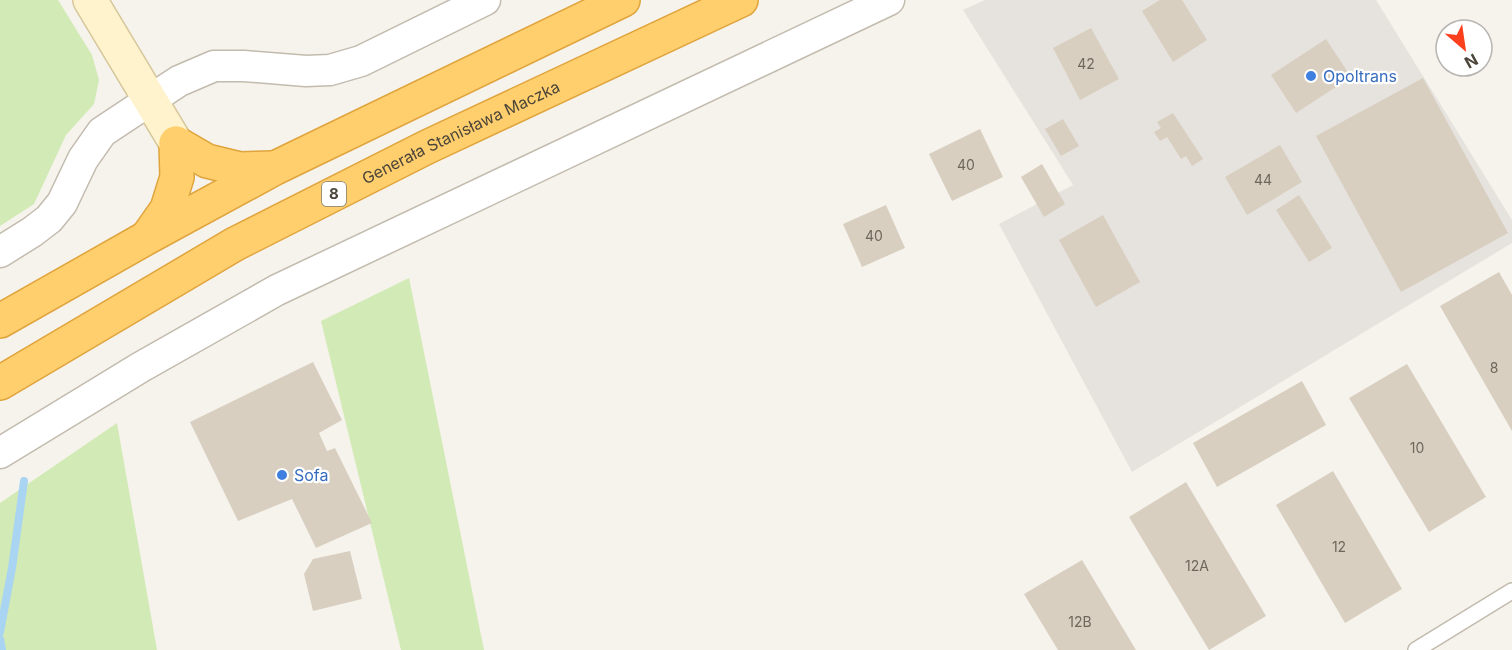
<svg xmlns="http://www.w3.org/2000/svg" width="1512" height="650" font-family="Inter,sans-serif">
<style>
.industrial{fill:#e6e2dd}
.green{fill:#d2eab5}
.lines{fill:none;stroke-linecap:round;stroke-linejoin:round}
.stream{stroke:#a9d4f2;stroke-width:8}
.building{fill:#d8cfc1}
.lane-casing{stroke:#c2bbae;stroke-width:18}
.street-casing{stroke:#c2bbae;stroke-width:33}
.secondary-casing{stroke:#d6c79b;stroke-width:36}
.highway-casing{stroke:#e0a43c;stroke-width:36}
.lane{stroke:#fff;stroke-width:15}
.street{stroke:#fff;stroke-width:30}
.secondary{stroke:#fff3cd;stroke-width:33}
.highway{stroke:#ffcf6e;stroke-width:33}
.shop-dot{fill:#3f7fe0;stroke:#fff;stroke-width:2}
.labels{text-anchor:middle;stroke-width:4.5;stroke-linejoin:round;paint-order:stroke}
.number-label{font-size:14px;fill:#6e675b}
.shield{fill:#fff;stroke:#817c74;stroke-width:1.5}
.shield-label{font-size:15px;font-weight:bold;fill:#4b4439}
.shop-label{font-size:16px;fill:#366cbe;stroke:#fff;text-anchor:start}
.street-label{font-size:16px;fill:#4b4439;stroke:#fff}
</style>
<rect width="100%" height="100%" fill="#f6f3ec"/>
<!-- industrial -->
<polygon class="industrial" points="985,0 1376,0 1512,220 1512,243 1132,472 999,224 1073,185 963,10"/>
<!-- green -->
<g class="green">
<polygon points="0,0 58,0 92,55 99,80 94,104 66,135 34,204 0,226"/>
<polygon points="409,278 484,650 401,650 321,321"/>
<polygon points="117,423 157,650 0,650 0,503"/>
</g>
<g class="lines">
<!-- stream -->
<g class="stream">
<polyline points="0,632 12,568 24,481"/>
<polyline points="0,639 2,650"/>
</g>
</g>
<!-- building -->
<g class="building">
<polygon points="1160,0 1182,0 1207,40 1173,62 1142,11"/>
<polygon points="1091,28 1119,79 1080,100 1053,48"/>
<polygon points="1326,39 1351,77 1296,113 1271,75"/>
<polygon points="1423,78 1508,233 1401,292 1316,136"/>
<polygon points="1173,113 1203,159 1192,166 1186,156 1181,159 1167,137 1160,141 1154,132 1161,128 1157,122"/>
<polygon points="1063,119 1079,146 1061,156 1045,129"/>
<polygon points="980,129 1003,177 952,201 929,154"/>
<polygon points="1280,145 1302,182 1247,215 1225,177"/>
<polygon points="1042,164 1065,204 1044,217 1021,177"/>
<polygon points="1299,195 1332,248 1309,262 1276,210"/>
<polygon points="886,205 905,248 862,267 843,224"/>
<polygon points="1103,215 1140,282 1096,307 1059,240"/>
<polygon points="1499,272 1512,295 1512,431 1440,306"/>
<polygon points="313,362 342,420 319,433 327,451 335,448 372,523 316,548 292,499 238,521 190,422"/>
<polygon points="1407,364 1486,497 1429,532 1349,398"/>
<polygon points="1302,381 1326,425 1217,487 1193,443"/>
<polygon points="1333,471 1402,589 1345,623 1276,505"/>
<polygon points="1186,482 1266,616 1209,650 1129,517"/>
<polygon points="350,551 362,599 313,611 304,574 313,559"/>
<polygon points="1082,560 1136,650 1058,650 1024,594"/>
</g>
<g class="lines">
<!-- lane casing -->
<g class="lane-casing">
<polyline id="lane" points="1416,650 1512,591"/>
</g>
<!-- street casing -->
<g class="street-casing">
<g id="street">
<polyline points="0,252 32,232 49,219 62,203 83,159 102,132 179,81 214,66 244,66 306,71 330,70 361,61 485,0"/>
<polyline points="0,453 141,367 277,290 889,0"/>
</g>
</g>
<!-- secondary casing -->
<g class="secondary-casing">
<polyline id="secondary" points="90,0 176,143"/>
</g>
<!-- highway casing -->
<g class="highway-casing">
<g id="highway">
<polyline points="176,143 207,161 240,169 273,168"/>
<polyline points="148,236 167,209 177,177 176,143"/>
<polyline points="0,321 148,237 275,168 623,0"/>
<path id="s1" d="M0,383l235,-139 192,-97 314,-147"/>
</g>
</g>
<!-- lane -->
<use href="#lane" class="lane"/>
<!-- street -->
<use href="#street" class="street"/>
<!-- secondary -->
<use href="#secondary" class="secondary"/>
<!-- highway -->
<use href="#highway" class="highway"/>
</g>
<!-- markers -->
<g class="shop-dot">
<circle cx="1311" cy="76" r="6"/>
<circle cx="282" cy="475" r="6"/>
</g>
<g class="labels">
<!-- number labels -->
<g class="number-label">
<text x="1086" y="69">42</text>
<text x="966" y="170">40</text>
<text x="1263" y="185">44</text>
<text x="874" y="241">40</text>
<text x="1494" y="373">8</text>
<text x="1417" y="453">10</text>
<text x="1339" y="552">12</text>
<text x="1197" y="571">12A</text>
<text x="1080" y="627">12B</text>
</g>
<!-- shield labels -->
<rect class="shield" x="322" y="182" width="24" height="24" rx="4.5"/>
<g class="shield-label">
<text x="334" y="199">8</text>
</g>
<!-- shop labels -->
<g class="shop-label">
<text x="1323" y="82">Opoltrans</text>
<text x="294" y="481">Sofa</text>
</g>
<!-- street labels -->
<g class="street-label">
<text dy="6" stroke="none"><textPath href="#s1" startOffset="525">Generała Stanisława Maczka</textPath></text>
</g>
</g>
<!-- north arrow -->
<g transform="translate(1464 48) rotate(151)"><circle r="28" fill="#ffffff" stroke="#b7b4b0" stroke-width="1.5"/>
<path d="M0-4.5L10 22L0 15L-10 22Z" fill="#fc3f1d"/>
<text y="-9" font-size="16" font-weight="bold" text-anchor="middle" fill="#4b4439">N</text>
</g>
</svg>
